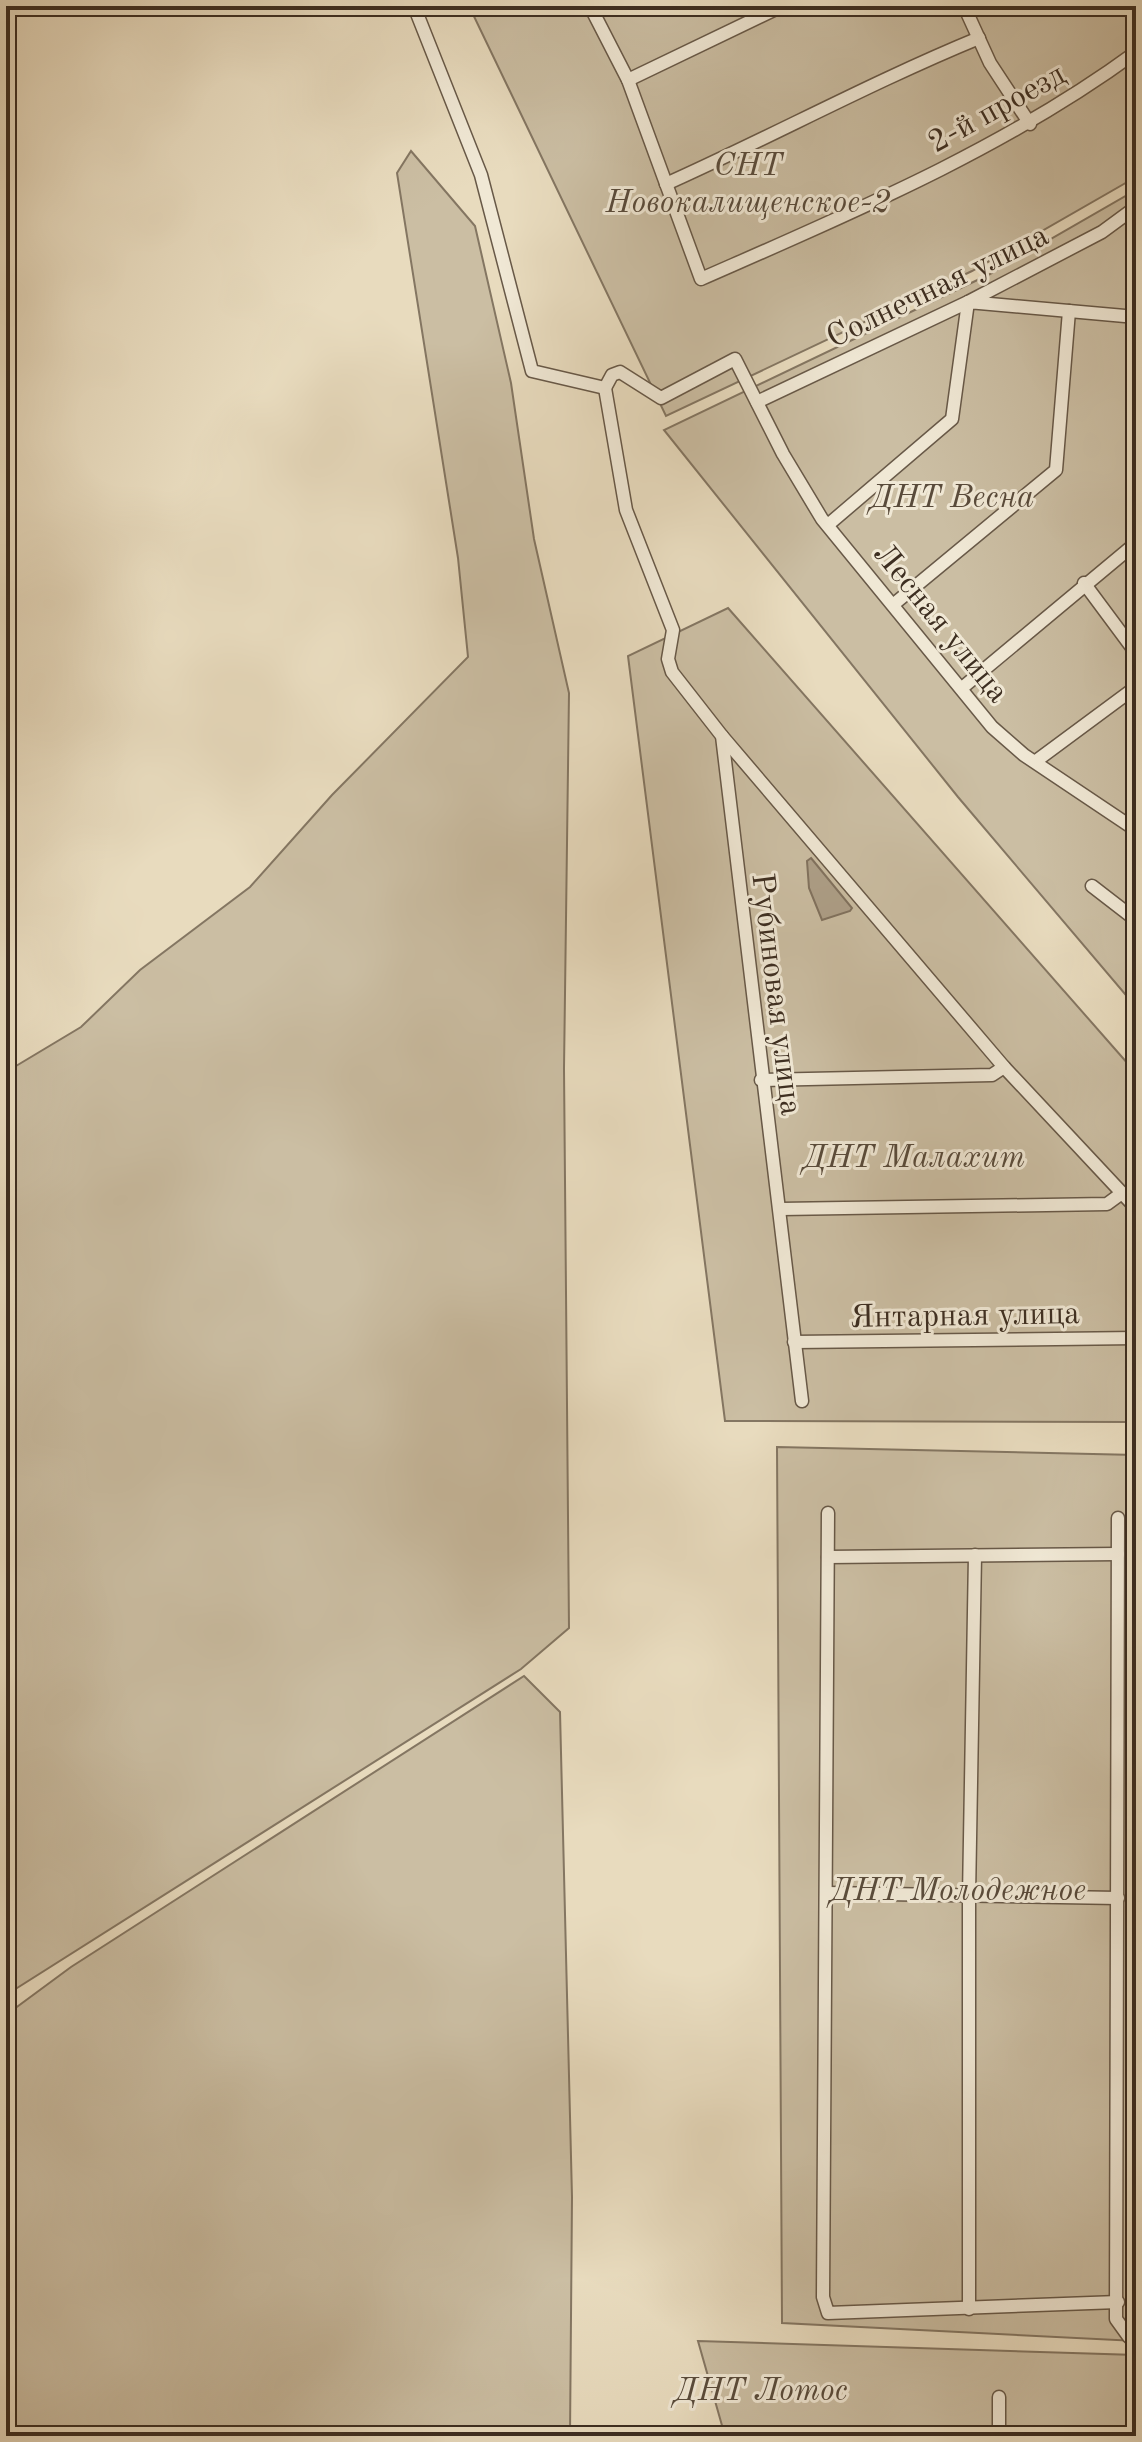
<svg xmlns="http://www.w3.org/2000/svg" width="1142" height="2442" font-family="'Old Standard TT',serif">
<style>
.green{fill:#cbbea3;stroke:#847662;stroke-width:2}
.water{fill:#aea089;stroke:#81725f;stroke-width:2}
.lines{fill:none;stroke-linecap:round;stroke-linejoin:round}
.minor-casing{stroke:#685948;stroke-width:15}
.minor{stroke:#f0e8d5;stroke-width:12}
.labels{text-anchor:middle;stroke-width:6;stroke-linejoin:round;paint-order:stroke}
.street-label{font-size:32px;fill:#3d2e21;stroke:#f0e8d5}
.park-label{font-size:32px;font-style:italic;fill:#594b3b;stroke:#f0e8d5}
</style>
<rect width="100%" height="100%" fill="#e8dbbe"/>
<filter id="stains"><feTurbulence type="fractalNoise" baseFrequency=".0025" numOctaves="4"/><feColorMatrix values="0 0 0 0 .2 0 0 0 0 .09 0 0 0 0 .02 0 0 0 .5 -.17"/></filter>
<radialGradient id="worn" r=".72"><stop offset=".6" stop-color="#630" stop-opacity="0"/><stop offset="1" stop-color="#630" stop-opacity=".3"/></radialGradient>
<!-- green -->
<g class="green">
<polygon points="469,6 1136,6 1136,177 972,271 666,416"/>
<polygon points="411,151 475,226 511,383 534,539 569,693 564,1069 569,1628 521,1669 6,1995 6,1072 81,1027 140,970 250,887 332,795 468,657 458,558 397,173"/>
<polygon points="1136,190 1136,1007 958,797 664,430 990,274"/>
<polygon points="728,608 1136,1073 1136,1422 725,1421 628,656"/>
<polygon points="777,1447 1136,1455 1136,2341 782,2323"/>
<polygon points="524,1676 560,1712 572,2197 570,2436 6,2436 6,2015 71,1967"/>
<polygon points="698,2341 1136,2355 1136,2436 725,2436"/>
</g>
<!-- water -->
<polygon class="water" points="811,858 852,908 850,911 822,920 809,888 807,861"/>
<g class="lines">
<!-- minor casing -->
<g class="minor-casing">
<g id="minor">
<polyline points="414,6 481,175 532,371 605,388"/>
<path d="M590,6l38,74 73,199c150,-66 303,-130 435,-227"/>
<polyline points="964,6 990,63 1030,124"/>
<polyline points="628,80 782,6"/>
<path d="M666,184c105,-47 206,-102 313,-146"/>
<polyline points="605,388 626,510 673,630 668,659 672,672 722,736 802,1401"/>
<polyline points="605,388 612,375 620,372 661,398 735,359 783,454 822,519 992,727 1024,755 1136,830"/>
<polyline points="757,402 968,302 1102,232 1136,207"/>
<polyline points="829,524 952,419 968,302 1136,317"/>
<polyline points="1084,583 1136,653"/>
<polyline points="894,604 1056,470 1069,311"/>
<polyline points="962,688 1136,543"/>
<polyline points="722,736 1004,1067 1136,1208"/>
<polyline points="1036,761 1136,687"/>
<polyline points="1092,886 1136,920"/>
<polyline points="761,1080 992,1075 1004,1067"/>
<polyline points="781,1209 1107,1204 1122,1193"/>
<polyline points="794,1342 1136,1338"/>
<polyline points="828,1513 823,2297 828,2313 1118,2302"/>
<polyline points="1118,1518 1116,2319 1129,2337 1136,2338"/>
<polyline points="828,1557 1118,1554"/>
<polyline points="827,1893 1118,1898"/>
<polyline points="969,2309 969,1896 975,1555"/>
<polyline points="999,2436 999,2397"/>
</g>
</g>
<!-- minor -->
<use href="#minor" class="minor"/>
</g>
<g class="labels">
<!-- street labels -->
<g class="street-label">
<text transform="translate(996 107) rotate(-29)" y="11">2-й проезд</text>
<text transform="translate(937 285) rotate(-26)" y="11">Солнечная улица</text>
<text transform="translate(942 622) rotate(51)" y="11">Лесная улица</text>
<text transform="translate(778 994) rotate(83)" y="11">Рубиновая улица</text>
<text transform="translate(965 1314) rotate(-1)" y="11">Янтарная улица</text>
</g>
<!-- park labels -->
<g class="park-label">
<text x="748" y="175">СНТ<tspan x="748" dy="37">Новокалищенское-2</tspan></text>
<text x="952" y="507">ДНТ Весна</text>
<text x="914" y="1167">ДНТ Малахит</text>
<text x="958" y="1900">ДНТ Молодежное</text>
<text x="761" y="2400">ДНТ Лотос</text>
</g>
</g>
<!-- margin -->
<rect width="1142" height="2442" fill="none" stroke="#e8dbbe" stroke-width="32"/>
<rect x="8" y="8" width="1126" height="2426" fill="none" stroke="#3d2e21" stroke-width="4"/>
<rect x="16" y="16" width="1110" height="2410" fill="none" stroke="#3d2e21" stroke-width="2"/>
<rect width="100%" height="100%" filter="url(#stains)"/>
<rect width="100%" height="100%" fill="url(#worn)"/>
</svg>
